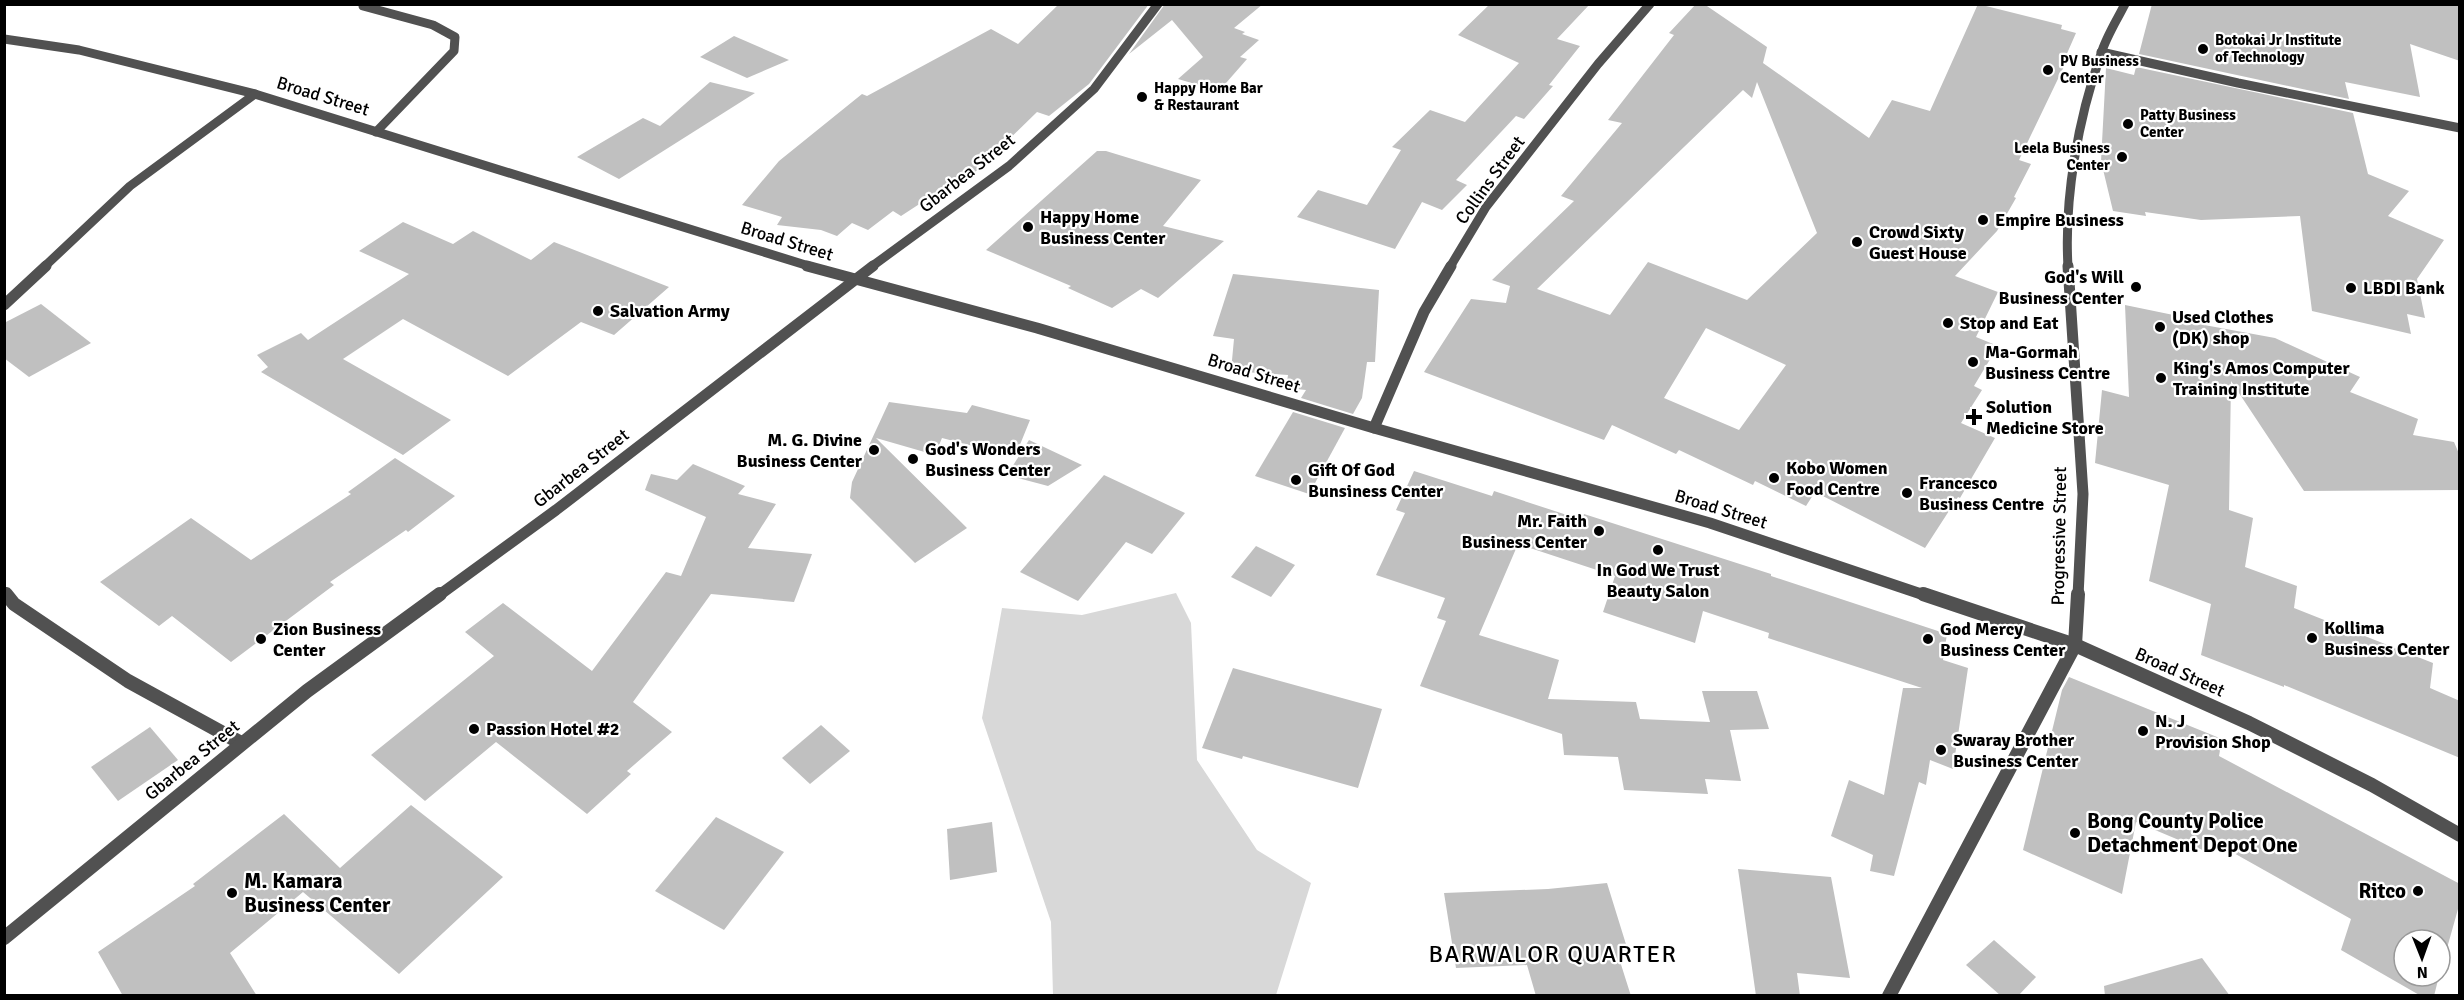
<svg xmlns="http://www.w3.org/2000/svg" width="2464" height="1000" font-family="Signika,sans-serif">
<style>
.green{fill:#d8d8d8}
.building{fill:#c0c0c0;fill-rule:evenodd}
.lines{fill:none;stroke-linecap:round;stroke-linejoin:round}
.street-far2{stroke:#515151;stroke-width:9}
.street-far1{stroke:#515151;stroke-width:11}
.street{stroke:#515151;stroke-width:14}
.poi-dot{fill:#000;stroke:#fff;stroke-width:2}
.labels{text-anchor:middle;stroke-width:4.5;stroke-linejoin:round;paint-order:stroke}
.far-poi-label{font-size:15px;font-weight:bold;fill:#000;stroke:#fff;text-anchor:start}
.street-label{font-size:18px;fill:#000;stroke:#fff}
.poi-label{font-size:18px;font-weight:bold;fill:#000;stroke:#fff;text-anchor:start}
.near-poi-label{font-size:21px;font-weight:bold;fill:#000;stroke:#fff;text-anchor:start}
.near-neighbourhood-label{font-size:24px;letter-spacing:1.5px;fill:#000;stroke:#fff}
</style>
<rect width="100%" height="100%" fill="#fff"/>
<!-- green -->
<polygon class="green" points="1176,593 1191,623 1197,760 1257,850 1311,883 1276,995 1053,995 1051,922 982,718 1002,608 1082,615"/>
<!-- building -->
<g class="building">
<polygon points="1059,4 1149,4 1089,84 1049,116 1037,112 967,180 961,177 901,216 893,211 868,230 852,223 837,236 821,230 777,225 782,217 742,205 779,161 862,94 867,96 991,29 1018,44"/>
<polygon points="1165,4 1263,4 1234,28 1245,32 1242,34 1259,40 1240,57 1247,59 1219,91 1178,79 1203,57 1172,20 1129,54"/>
<polygon points="1490,4 1590,4 1557,39 1580,46 1549,85 1553,86 1524,119 1516,116 1456,180 1467,185 1442,210 1422,202 1395,249 1297,217 1318,190 1367,205 1401,150 1392,147 1430,110 1465,122 1519,63 1458,35"/>
<path d="M1696,4h8l63,43 -4,16 106,75 23,-38 38,11 48,-107 84,21 -1,4 15,4 -11,25h3l-49,102 12,4 -17,33 2,1 -19,33 -42,45 43,16 -22,45 22,9 -24,40 8,4 -21,33 34,15 -35,60 -2,-1 -33,51 -110,-56 -9,14 -51,-25 -2,4 -74,-35 -3,4 -64,-29 -8,15 -180,-68 47,-73 35,4 4,-17 -18,-6 82,-79 -13,-5 61,-73 -14,-3 66,-85 -5,-2zM1757,82l60,151 -70,67 -99,-38 -38,53 -73,-26 206,-199 9,8zM1706,328l80,37 -47,65 -75,-32z"/>
<polygon points="2152,4 2460,4 2460,61 2410,44 2420,97 2345,82 2349,99 2139,54"/>
<polygon points="734,36 789,60 747,78 700,57"/>
<polygon points="2136,67 2353,113 2368,174 2409,191 2388,216 2444,240 2417,279 2425,318 2407,314 2411,334 2312,311 2300,216 2201,220 2145,212 2146,216 2113,211 2101,161 2106,68 2134,75"/>
<polygon points="710,82 755,93 619,179 577,157 643,118 660,126"/>
<polygon points="1097,151 1106,151 1201,180 1163,226 1224,241 1158,298 1141,289 1112,308 1068,288 1071,286 986,250"/>
<polygon points="403,222 453,244 473,231 531,260 554,242 669,287 614,335 581,322 508,376 403,319 343,359 451,420 403,455 261,372 268,367 257,355 301,333 308,340 409,274 359,251"/>
<polygon points="1233,274 1379,290 1375,362 1367,362 1362,398 1353,414 1301,398 1306,390 1286,388 1288,375 1231,371 1234,339 1213,336"/>
<polygon points="41,304 91,343 29,377 4,358 4,323"/>
<polygon points="2125,305 2188,318 2188,322 2275,338 2360,377 2350,392 2418,419 2413,435 2454,442 2460,456 2460,490 2304,491 2231,381 2229,510 2253,518 2245,567 2297,586 2294,608 2433,663 2430,688 2460,701 2460,758 2284,685 2284,687 2201,655 2211,604 2149,581 2169,485 2095,463 2102,390 2129,397"/>
<polygon points="889,402 967,413 972,405 1030,420 1015,457 942,438 935,455 876,438 967,528 915,563 850,498 852,482"/>
<polygon points="1293,412 1345,428 1309,494 1255,476"/>
<polygon points="1029,440 1082,465 1048,486 1007,475"/>
<polygon points="395,458 455,496 408,532 406,530 330,582 334,585 231,662 172,616 159,626 100,582 191,518 251,560 351,494 348,492"/>
<polygon points="693,464 745,486 738,494 776,504 748,548 812,554 794,602 711,594 633,702 672,732 627,771 631,774 587,814 496,742 425,801 371,755 494,656 465,632 503,603 592,671 666,572 681,576 706,517 645,490 651,474 677,480"/>
<polygon points="1414,471 1492,496 1494,491 1582,520 1584,514 1771,574 1771,576 1947,634 1943,660 1968,668 1953,769 1930,760 1926,785 1919,782 1894,876 1870,871 1873,855 1831,836 1849,780 1884,795 1903,688 1922,688 1768,638 1769,633 1703,611 1695,643 1603,612 1615,576 1518,544 1479,635 1559,660 1548,699 1636,702 1640,719 1710,722 1702,691 1757,691 1769,729 1730,730 1741,781 1705,779 1708,794 1624,790 1618,757 1564,755 1562,734 1420,686 1446,621 1437,618 1445,598 1376,575 1405,513 1396,510"/>
<polygon points="1104,475 1185,513 1152,554 1126,542 1078,601 1020,572"/>
<polygon points="1256,546 1295,565 1271,597 1231,577"/>
<polygon points="1233,668 1382,709 1358,788 1243,756 1242,759 1202,748"/>
<polygon points="2069,677 2222,739 2219,756 2460,884 2460,902 2440,973 2440,940 2404,940 2404,976 2439,976 2434,996 2421,996 2341,950 2351,919 2207,838 2205,851 2136,822 2122,894 2023,850 2062,690"/>
<polygon points="821,725 850,751 810,784 782,758"/>
<polygon points="150,727 178,760 118,801 91,767"/>
<polygon points="411,805 503,877 399,974 303,892 230,953 257,996 123,996 98,952 195,886 193,884 284,814 340,868"/>
<polygon points="716,817 784,852 724,930 655,891"/>
<polygon points="992,822 997,872 950,880 947,829"/>
<polygon points="1738,869 1831,877 1850,978 1797,973 1800,996 1756,996"/>
<polygon points="1607,883 1629,954 1618,955 1631,996 1536,996 1527,965 1456,968 1444,893 1548,889"/>
<polygon points="1994,940 2036,977 2018,996 2001,996 1966,965"/>
<polygon points="2202,958 2230,996 2105,996 2104,986"/>
</g>
<g class="lines">
<!-- street-far2 -->
<g class="street-far2">
<polyline points="363,4 363,6 433,25 455,37 454,51 376,132"/>
<polyline points="4,39 79,50 255,94 812,267"/>
<polyline points="2101,52 2238,83 2460,128"/>
<polyline points="44,267 130,186 255,94"/>
<polyline points="871,267 1009,166 1094,89 1158,4"/>
<polyline points="1450,267 1486,207 1598,64 1650,4"/>
<path d="M2068,267c-4,-69 10,-148 33,-213 5,-17 16,-34 24,-50"/>
</g>
<!-- street-far1 -->
<g class="street-far1">
<polyline points="807,266 1037,328 1374,428 1710,523 1927,596"/>
<polyline points="2068,266 2083,494 2078,596"/>
<polyline points="4,305 46,266"/>
<polyline points="1374,428 1424,312 1451,266"/>
<polyline points="4,592 7,596"/>
<polyline points="438,596 556,510 873,266"/>
</g>
<!-- street -->
<g class="street">
<polyline points="6,594 14,604 128,681 241,743"/>
<polyline points="1923,594 2075,645 2249,723 2372,785 2460,835"/>
<polyline points="4,938 307,691 440,594"/>
<polyline points="1889,996 2075,645 2078,594"/>
</g>
</g>
<!-- markers -->
<g class="poi-dot">
<circle cx="2203" cy="49" r="6"/>
<circle cx="2048" cy="70" r="6"/>
<circle cx="1142" cy="97" r="6"/>
<circle cx="2128" cy="124" r="6"/>
<circle cx="2122" cy="157" r="6"/>
<circle cx="1983" cy="220" r="6"/>
<circle cx="1028" cy="227" r="6"/>
<circle cx="1857" cy="242" r="6"/>
<circle cx="2136" cy="287" r="6"/>
<circle cx="2351" cy="288" r="6"/>
<circle cx="598" cy="311" r="6"/>
<circle cx="1948" cy="323" r="6"/>
<circle cx="2160" cy="327" r="6"/>
<circle cx="1973" cy="362" r="6"/>
<circle cx="2161" cy="378" r="6"/>
<path d="M1971 408h6v6h6v6h-6v6h-6v-6h-6v-6h6z"/>
<circle cx="874" cy="450" r="6"/>
<circle cx="913" cy="459" r="6"/>
<circle cx="1774" cy="478" r="6"/>
<circle cx="1296" cy="480" r="6"/>
<circle cx="1907" cy="493" r="6"/>
<circle cx="1599" cy="531" r="6"/>
<circle cx="1658" cy="550" r="6"/>
<circle cx="2312" cy="638" r="6"/>
<circle cx="261" cy="639" r="6"/>
<circle cx="1928" cy="639" r="6"/>
<circle cx="474" cy="729" r="6"/>
<circle cx="2143" cy="731" r="6"/>
<circle cx="1941" cy="750" r="6"/>
<circle cx="2075" cy="833" r="6"/>
<circle cx="2418" cy="891" r="6"/>
<circle cx="232" cy="893" r="6"/>
</g>
<g class="labels">
<!-- far-poi labels -->
<g class="far-poi-label">
<text x="2215" y="45">Botokai Jr Institute<tspan x="2215" dy="17">of Technology</tspan></text>
<text x="2060" y="66">PV Business<tspan x="2060" dy="17">Center</tspan></text>
<text x="1154" y="93">Happy Home Bar<tspan x="1154" dy="17">&amp; Restaurant</tspan></text>
<text x="2140" y="120">Patty Business<tspan x="2140" dy="17">Center</tspan></text>
<text x="2110" y="153" text-anchor="end">Leela Business<tspan x="2110" dy="17">Center</tspan></text>
</g>
<!-- street labels -->
<g class="street-label">
<text transform="translate(323 96) rotate(17)" y="6">Broad Street</text>
<text transform="translate(967 173) rotate(-38)" y="6">Gbarbea Street</text>
<text transform="translate(1490 180) rotate(-54)" y="6">Collins Street</text>
<text transform="translate(787 241) rotate(17)" y="6">Broad Street</text>
<text transform="translate(1254 373) rotate(17)" y="6">Broad Street</text>
<text transform="translate(581 468) rotate(-38)" y="6">Gbarbea Street</text>
<text transform="translate(1721 509) rotate(17)" y="6">Broad Street</text>
<text transform="translate(2059 536) rotate(-89)" y="6">Progressive Street</text>
<text transform="translate(2180 672) rotate(24)" y="6">Broad Street</text>
<text transform="translate(192 760) rotate(-39)" y="6">Gbarbea Street</text>
</g>
<!-- poi labels -->
<g class="poi-label">
<text x="1040" y="223">Happy Home<tspan x="1040" dy="21">Business Center</tspan></text>
<text x="1995" y="226">Empire Business</text>
<text x="1869" y="238">Crowd Sixty<tspan x="1869" dy="21">Guest House</tspan></text>
<text x="2124" y="283" text-anchor="end">God's Will<tspan x="2124" dy="21">Business Center</tspan></text>
<text x="2363" y="294">LBDI Bank</text>
<text x="610" y="317">Salvation Army</text>
<text x="2172" y="323">Used Clothes<tspan x="2172" dy="21">(DK) shop</tspan></text>
<text x="1960" y="329">Stop and Eat</text>
<text x="1985" y="358">Ma-Gormah<tspan x="1985" dy="21">Business Centre</tspan></text>
<text x="2173" y="374">King's Amos Computer<tspan x="2173" dy="21">Training Institute</tspan></text>
<text x="1986" y="413">Solution<tspan x="1986" dy="21">Medicine Store</tspan></text>
<text x="862" y="446" text-anchor="end">M. G. Divine<tspan x="862" dy="21">Business Center</tspan></text>
<text x="925" y="455">God's Wonders<tspan x="925" dy="21">Business Center</tspan></text>
<text x="1786" y="474">Kobo Women<tspan x="1786" dy="21">Food Centre</tspan></text>
<text x="1308" y="476">Gift Of God<tspan x="1308" dy="21">Bunsiness Center</tspan></text>
<text x="1919" y="489">Francesco<tspan x="1919" dy="21">Business Centre</tspan></text>
<text x="1587" y="527" text-anchor="end">Mr. Faith<tspan x="1587" dy="21">Business Center</tspan></text>
<text x="1658" y="576" text-anchor="middle">In God We Trust<tspan x="1658" dy="21">Beauty Salon</tspan></text>
<text x="2324" y="634">Kollima<tspan x="2324" dy="21">Business Center</tspan></text>
<text x="273" y="635">Zion Business<tspan x="273" dy="21">Center</tspan></text>
<text x="1940" y="635">God Mercy<tspan x="1940" dy="21">Business Center</tspan></text>
<text x="2155" y="727">N. J<tspan x="2155" dy="21">Provision Shop</tspan></text>
<text x="486" y="735">Passion Hotel #2</text>
<text x="1953" y="746">Swaray Brother<tspan x="1953" dy="21">Business Center</tspan></text>
</g>
<!-- near-poi labels -->
<g class="near-poi-label">
<text x="2087" y="828">Bong County Police<tspan x="2087" dy="24">Detachment Depot One</tspan></text>
<text x="244" y="888">M. Kamara<tspan x="244" dy="24">Business Center</tspan></text>
<text x="2406" y="898" text-anchor="end">Ritco</text>
</g>
<!-- near-neighbourhood labels -->
<g class="near-neighbourhood-label">
<text x="1553" y="962">BARWALOR QUARTER</text>
</g>
</g>
<!-- border -->
<rect width="2464" height="1000" fill="none" stroke="#000000" stroke-width="12"/>
<!-- north arrow -->
<g transform="translate(2422 958) rotate(179)"><circle r="28" fill="#ffffff" stroke="#999999" stroke-width="1.5"/>
<path d="M0-4.5L10 22L0 15L-10 22Z" fill="#000000"/>
<text y="-9" font-size="16" font-weight="bold" text-anchor="middle" fill="#000000">N</text>
</g>
</svg>
